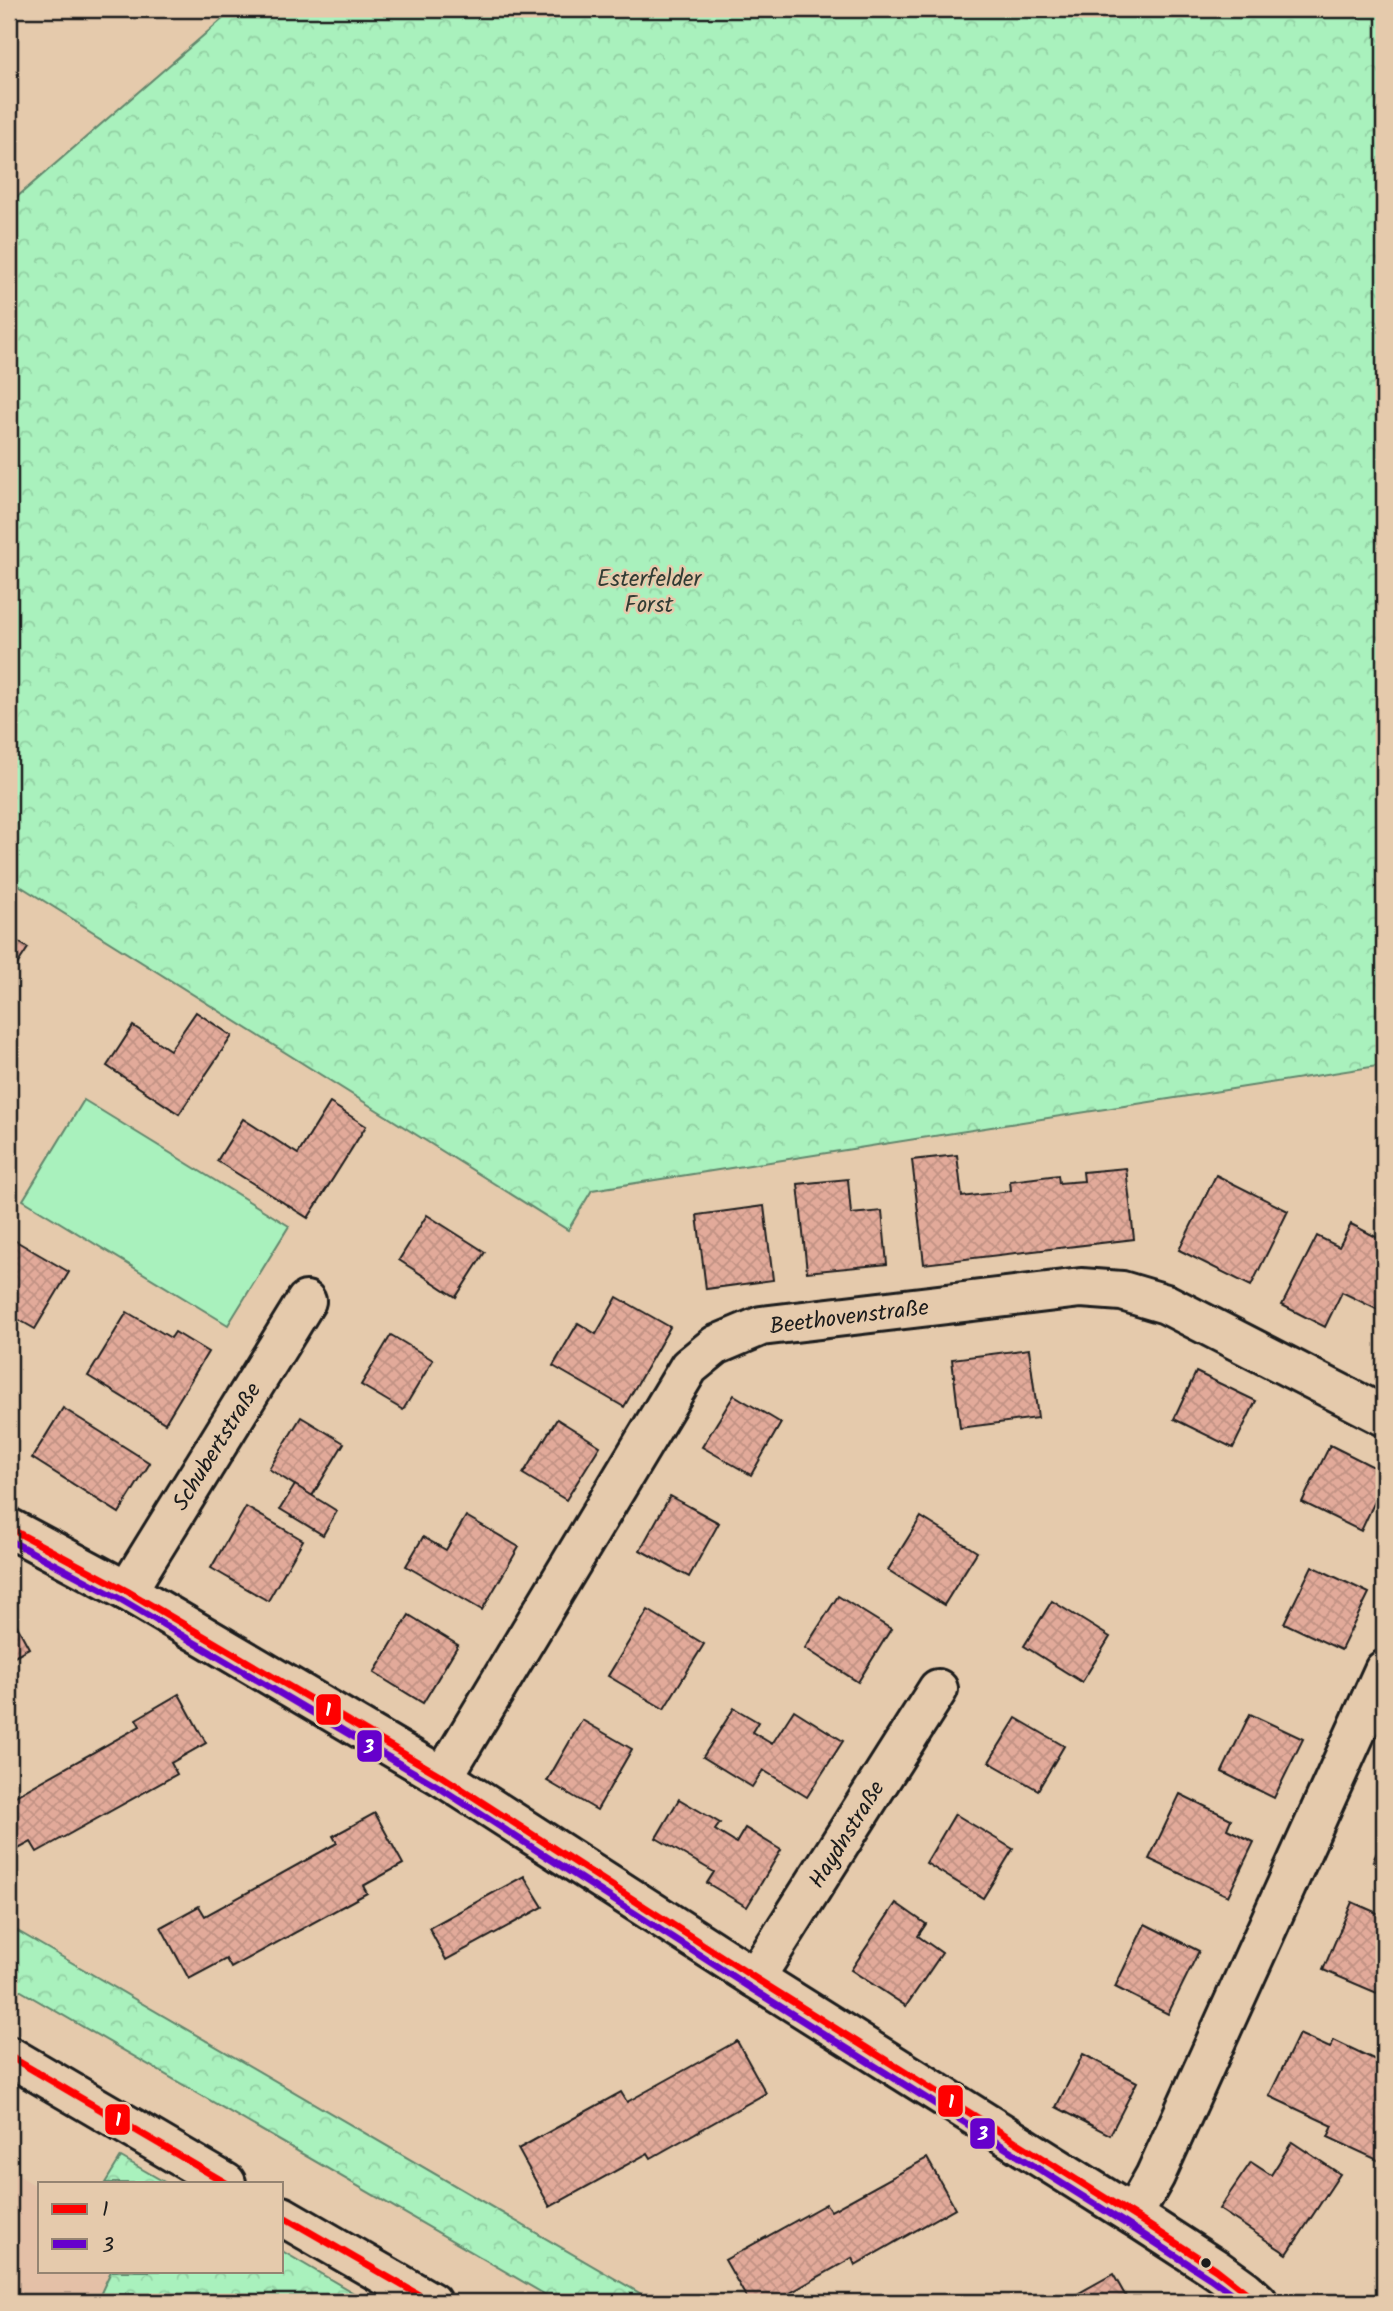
<svg xmlns="http://www.w3.org/2000/svg" width="1393" height="2311" font-family="Kalam,sans-serif">
<style>
.built{fill:#e4c0a7}
.forest{fill:url(#forest-crowns);stroke:#62866c;stroke-width:2}
.green{fill:#a9f1bd;stroke:#62866c;stroke-width:2}
.building{fill:url(#building-cross-hatch);stroke:#1c1c1c;stroke-width:2}
.lines{fill:none;stroke-linecap:round;stroke-linejoin:round}
.minor-casing{stroke:#1c1c1c;stroke-width:44}
.tertiary-casing{stroke:#1c1c1c;stroke-width:44}
.minor{stroke:#e5caac;stroke-width:38}
.tertiary{stroke:#e5caac;stroke-width:38}
.bus-1-casing{stroke:#e5caac;stroke-width:12}
.bus-2-casing{stroke:#e5caac;stroke-width:12}
.bus-1{stroke:#f00;stroke-width:7}
.bus-2{stroke:#60c;stroke-width:7}
.bus-dot{fill:#1c1c1c;stroke:#e5caac;stroke-width:2.5}
.labels{text-anchor:middle;stroke-width:5;stroke-linejoin:round;paint-order:stroke}
.park-label{font-size:23px;fill:#313c34;stroke:#e5caac}
.street-label{font-size:23px;fill:#1c1c1c;stroke:#e5caac}
.line-badge{stroke:#e5caac;stroke-width:2.5}
.badge-label{font-size:19px;text-anchor:middle;font-weight:bold;fill:#fff}
</style>
<defs>
<pattern id="forest-crowns" width="20" height="18" patternUnits="userSpaceOnUse" patternTransform="scale(1.75)"><rect width="20" height="18" fill="#a9f1bd"/><path d="M2 6a3 3 0 1 1 6 0M12 15a3 3 0 1 1 6 0" fill="none" stroke="#91cea2"/></pattern>
<pattern id="building-cross-hatch" width="8" height="8" patternUnits="userSpaceOnUse" patternTransform="scale(1.75)"><rect width="8" height="8" fill="#e2aa9a"/><path d="M0 0l8 8M0 8l8-8" fill="none" stroke="#c19284"/></pattern>
</defs>
<rect width="100%" height="100%" fill="#e5caac"/>
<filter id="ink" filterUnits="userSpaceOnUse"><feTurbulence type="fractalNoise" baseFrequency=".0143" numOctaves="2"/><feDisplacementMap in="SourceGraphic" scale="14" xChannelSelector="R" yChannelSelector="G"/><feConvolveMatrix kernelMatrix="1 2 1 2 8 2 1 2 1" color-interpolation-filters="sRGB"/></filter>
<g filter="url(#ink)">
<!-- built -->
<polygon class="built" points="9,2170 40,2188 40,2271 111,2271 96,2302 9,2302"/>
<!-- forest -->
<g class="forest">
<polygon points="234,9 1384,9 1384,1065 592,1190 568,1230 9,879 9,204"/>
<polygon points="9,1926 655,2302 558,2302 9,1984"/>
<polygon points="121,2157 166,2183 105,2183"/>
<polygon points="282,2251 369,2302 112,2302 100,2295 111,2271 282,2271"/>
</g>
<!-- green -->
<polygon class="green" points="84,1100 289,1226 228,1325 23,1200"/>
<!-- building -->
<g class="building">
<polygon points="9,936 28,948 9,977"/>
<polygon points="196,1012 232,1036 179,1114 107,1066 133,1026 170,1050"/>
<polygon points="330,1103 366,1126 308,1218 217,1161 243,1119 298,1154"/>
<polygon points="957,1155 962,1197 1011,1191 1010,1181 1058,1175 1059,1183 1084,1181 1083,1172 1126,1168 1134,1239 924,1264 912,1160"/>
<polygon points="1216,1175 1288,1211 1251,1286 1179,1250"/>
<polygon points="848,1179 851,1214 882,1211 887,1264 807,1272 798,1184"/>
<polygon points="764,1206 773,1280 706,1289 697,1215"/>
<polygon points="427,1215 485,1252 456,1297 399,1260"/>
<polygon points="1351,1224 1384,1241 1384,1313 1342,1292 1325,1327 1282,1305 1317,1236 1339,1247"/>
<polygon points="9,1237 69,1272 35,1329 9,1314"/>
<polygon points="617,1297 670,1327 624,1407 553,1366 578,1323 596,1334"/>
<polygon points="127,1312 171,1338 175,1332 208,1352 165,1423 88,1376"/>
<polygon points="391,1335 433,1360 403,1410 361,1385"/>
<polygon points="1029,1349 1038,1418 960,1428 952,1359"/>
<polygon points="1196,1372 1256,1401 1233,1448 1174,1419"/>
<polygon points="734,1395 781,1423 751,1475 702,1447"/>
<polygon points="63,1408 150,1463 119,1513 32,1458"/>
<polygon points="301,1417 344,1443 312,1496 269,1469"/>
<polygon points="557,1419 600,1446 566,1500 523,1474"/>
<polygon points="1330,1445 1384,1472 1384,1482 1361,1531 1302,1502"/>
<polygon points="295,1485 337,1511 323,1535 280,1509"/>
<polygon points="670,1496 719,1523 689,1577 640,1550"/>
<polygon points="246,1507 303,1540 268,1601 211,1568"/>
<polygon points="466,1516 519,1547 482,1610 406,1566 423,1537 446,1550"/>
<polygon points="921,1517 977,1552 944,1605 888,1570"/>
<polygon points="1312,1566 1369,1593 1341,1650 1284,1623"/>
<polygon points="838,1596 891,1629 858,1682 805,1648"/>
<polygon points="1052,1601 1110,1637 1082,1682 1024,1646"/>
<polygon points="648,1610 704,1644 664,1709 608,1676"/>
<polygon points="9,1611 29,1648 9,1659"/>
<polygon points="409,1615 458,1645 423,1703 374,1673"/>
<polygon points="179,1694 206,1743 171,1763 177,1774 37,1852 31,1842 9,1854 9,1793 12,1798 140,1726 136,1719"/>
<polygon points="734,1708 758,1722 752,1732 772,1744 794,1710 843,1741 807,1797 763,1770 752,1787 703,1757"/>
<polygon points="1250,1714 1303,1739 1274,1798 1222,1772"/>
<polygon points="1016,1718 1064,1746 1038,1790 989,1762"/>
<polygon points="582,1720 632,1749 597,1810 547,1781"/>
<polygon points="1180,1794 1231,1819 1227,1829 1254,1842 1228,1896 1149,1859"/>
<polygon points="679,1799 720,1823 715,1830 736,1843 745,1828 781,1850 747,1907 707,1883 714,1872 656,1838"/>
<polygon points="375,1813 403,1864 363,1886 367,1893 231,1968 226,1959 189,1979 161,1927 199,1906 205,1916 337,1843 333,1836"/>
<polygon points="955,1814 1013,1849 983,1898 926,1863"/>
<polygon points="1384,1837 1384,1866 1373,1861"/>
<polygon points="524,1876 543,1907 446,1960 429,1928"/>
<polygon points="1352,1902 1384,1916 1384,1996 1323,1970"/>
<polygon points="896,1903 926,1924 918,1936 942,1953 906,2006 851,1970"/>
<polygon points="1145,1924 1199,1951 1168,2014 1115,1987"/>
<polygon points="1299,2034 1330,2048 1334,2040 1384,2064 1384,2095 1381,2101 1384,2103 1384,2163 1328,2137 1333,2126 1269,2096"/>
<polygon points="737,2041 766,2093 651,2158 648,2153 550,2207 518,2149 621,2092 627,2102"/>
<polygon points="1083,2054 1137,2082 1110,2135 1056,2107"/>
<polygon points="1292,2142 1340,2174 1287,2254 1219,2209 1251,2162 1271,2175"/>
<polygon points="927,2158 955,2208 855,2265 852,2258 774,2302 749,2302 725,2260 826,2204 831,2211"/>
<polygon points="1113,2274 1129,2302 1063,2302"/>
</g>
<g class="lines">
<!-- minor casing -->
<g class="minor-casing">
<g id="minor">
<polyline points="9,1528 127,1591 443,1777 755,1978 1142,2221 1216,2269 1245,2290 1258,2302"/>
<polyline points="127,1591 306,1301"/>
<polyline points="443,1777 689,1367 716,1345 761,1326 1081,1288 1122,1291 1166,1304 1384,1416"/>
<polyline points="755,1978 938,1689"/>
<polyline points="1133,2215 1155,2176 1384,1670"/>
</g>
</g>
<!-- tertiary casing -->
<g class="tertiary-casing">
<g id="tertiary">
<polyline points="9,2056 226,2183"/>
<polyline points="282,2216 431,2302"/>
</g>
</g>
<!-- minor -->
<use href="#minor" class="minor"/>
<!-- tertiary -->
<use href="#tertiary" class="tertiary"/>
<!-- bus-1 casing -->
<g class="bus-1-casing">
<g id="bus-1">
<polyline points="9,1528 127,1591 443,1777 755,1978 1142,2221 1216,2269 1258,2302"/>
<polyline points="9,2056 226,2183"/>
<polyline points="282,2216 431,2302"/>
</g>
</g>
<!-- bus-2 casing -->
<g class="bus-2-casing">
<polyline id="bus-2" points="9,1540 122,1600 437,1786 749,1987 1136,2230 1210,2278 1243,2302"/>
</g>
<!-- bus-1 -->
<use href="#bus-1" class="bus-1"/>
<!-- bus-2 -->
<use href="#bus-2" class="bus-2"/>
</g>
</g>
<!-- markers -->
<circle class="bus-dot" cx="1206" cy="2263" r="6"/>
<g class="labels">
<!-- park labels -->
<g class="park-label">
<text x="649" y="586">Esterfelder<tspan x="649" dy="26">Forst</tspan></text>
</g>
<!-- street labels -->
<g class="street-label">
<text transform="translate(849 1316) rotate(-7)" y="8">Beethovenstraße</text>
<text transform="translate(216 1446) rotate(-58)" y="8">Schubertstraße</text>
<text transform="translate(846 1834) rotate(-58)" y="8">Haydnstraße</text>
</g>
</g>
<g class="line-badge">
<rect x="315" y="1693" width="27" height="33" rx="7" fill="#f00"/>
<rect x="356" y="1729" width="27" height="34" rx="7" fill="#60c"/>
<rect x="937" y="2084" width="27" height="34" rx="7" fill="#f00"/>
<rect x="104" y="2103" width="27" height="33" rx="7" fill="#f00"/>
<rect x="969" y="2117" width="27" height="33" rx="7" fill="#60c"/>
</g>
<g class="badge-label">
<text x="328" y="1716">1</text>
<text x="369" y="1753">3</text>
<text x="951" y="2108">1</text>
<text x="118" y="2126">1</text>
<text x="983" y="2140">3</text>
</g>
<!-- margin -->
<rect width="1393" height="2311" fill="none" stroke="#e5caac" stroke-width="35"/>
<rect x="18" y="18" width="1358" height="2276" fill="none" stroke="#1c1c1c" stroke-width="2.5" filter="url(#ink)"/>
<!-- legend -->
<rect x="38" y="2182" width="245" height="91" fill="#e5caac" stroke="#958472" stroke-width="2"/>
<rect x="52" y="2204" width="35" height="10" fill="#ff0000" stroke="#958472" stroke-width="2"/>
<text x="102" y="2216" font-size="21" fill="#1c1c1c">1</text>
<rect x="52" y="2239" width="35" height="10" fill="#6600cc" stroke="#958472" stroke-width="2"/>
<text x="102" y="2252" font-size="21" fill="#1c1c1c">3</text>
</svg>
